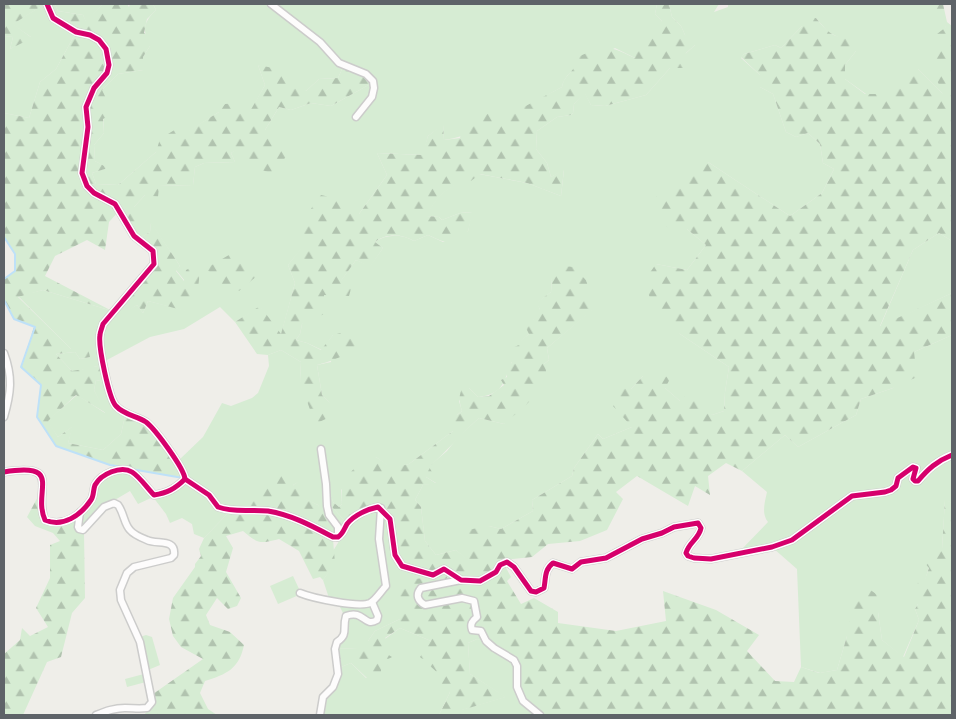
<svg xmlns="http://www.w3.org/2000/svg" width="956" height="719" font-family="Lato,sans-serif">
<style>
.green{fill:#d6ecd3}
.forest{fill:url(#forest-firs)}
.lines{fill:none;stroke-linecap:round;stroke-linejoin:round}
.stream{stroke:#bee1f8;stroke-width:2}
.street-casing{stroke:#cccccb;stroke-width:9}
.street{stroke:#fdfcfc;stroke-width:6}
.cycleway-casing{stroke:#fff;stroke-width:8}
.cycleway{stroke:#d6006c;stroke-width:5}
</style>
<defs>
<pattern id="forest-firs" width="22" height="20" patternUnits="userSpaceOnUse" patternTransform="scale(1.25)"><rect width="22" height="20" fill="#d6ecd3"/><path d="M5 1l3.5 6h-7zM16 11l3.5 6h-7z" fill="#b1c3af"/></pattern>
</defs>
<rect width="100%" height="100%" fill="#efeee9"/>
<!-- green -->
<g class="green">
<polygon points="45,4 75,34 56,69 40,82 29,118 4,113 4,36 13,37 10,49 31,37 12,24"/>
<polygon points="55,4 103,4 86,22 83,15 58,11"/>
<path d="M153,4h114l51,39 12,15 8,7 5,2 -5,11 -19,1 -13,12 -19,-13 -29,-13 7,20 -16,29 -30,-2 -63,40 -38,33 -22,-1 -4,-11 15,-5 -12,-7 -1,-16 10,-12 -2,-43 16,-16 25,-4v-13l7,-11c-8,-16 -7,-23 6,-36z"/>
<path d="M274,4h383l-2,10 7,7 -16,24 -11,13 -20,-10c-17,9 -49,18 -53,39 -37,20 -76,47 -118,53l-1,-15 -15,11 -5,19 -46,-2 10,22 -28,39 -57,34 -14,17 7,18 -14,52 -21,-28 -25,15 -15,-15 -36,22 -34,8 -45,24 -3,-25 3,-11 2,-3 30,-17 6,8 5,-12 40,10 -3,-30 -9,-11 4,-4 -29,-43 -1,9 -10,6 -10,-13 4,-18 11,-12 14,-9 34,-1 2,-18 9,-4 31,-1 -4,-9 34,-23 14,-23 12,3 20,-7 20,3 41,-23 -1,13 -19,22 3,3 19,-23 1,-18 -35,-18z"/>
<path d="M669,4h50l-5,8 14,-5v-3h209l9,23 -6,19 4,49 -26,-26 -22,25h-30l-21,-15v-14l11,-14 -14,-12 -14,-7 -12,-14 -14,8 -21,22 -6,-3 -31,9 -3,4 19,17v12l13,7 13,38 10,5 12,-4 12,11 3,19 11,6 -12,24 -32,23 -82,-54 -21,67 19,16 -19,25 -31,-6 24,70 49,33 -4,25 -1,19 -12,4 -32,-14 -15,-13 -22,-12 -12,13 1,38 -29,12 -5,-5 -24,34 -2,8 -40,24 1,11 -32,18 -12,-3 -21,35 -12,-11 -20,5 -11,-14 -4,-34 -6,-7 8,-15 13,-2 -10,-6 2,-10 19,-16 11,-14 21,-19 25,6 40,-60 5,-4 -2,-12 47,-40 -42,-30 -1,14 -14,11 3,6 -6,10 -5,15 -9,8 2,2c-3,6 -7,12 -10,18 -9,20 -8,32 -34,35l-9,-9 -10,13 3,10 -5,4 -4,16 -44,33 -17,5 -16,-12 -35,33 1,14 -3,3 -6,-5 -4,-14 1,17 16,17 -4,9 -11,-16 -7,-31 1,22 11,22v7l-7,-3 -11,-27 -18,-8 -7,-12 5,-3 -57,27 -22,-3 -32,-28 -2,-8 -6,-10 24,-23 19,-34 9,3 21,-8 6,-5 11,-27 -1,-11 13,-5 20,12 -1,19 30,22 -8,-8 -5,-30 14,-3 2,-27 -11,15 -15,-7 -11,-3 4,-6 2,-10 22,-29 16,-13 16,-22 14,6 13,-18 -8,-6c11,-8 27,-8 39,-1l14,-6 15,7 25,-11 4,-19 -12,1 -18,7 -3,-3 -13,-1c12,-22 18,-25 39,-38l6,2 8,-6 48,9 34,13 3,-26 -13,7 -4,-14 -11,-14 1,-18 20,-14 14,-2 2,-2 1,-9 11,-11 6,12 14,1 41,-11 24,-27 25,-23 -10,-10 -4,-9 -9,-9z"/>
<polygon points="939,233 952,241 952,293 880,327 913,250"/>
<polygon points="43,290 112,311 101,323 102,365 73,372 56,354 75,352 80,359 90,357 71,349 18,296"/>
<path d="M952,335v119l-36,25 1,-13 -27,22 -38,6 -62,44 -51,14 29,-30c-7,-9 -3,-20 -1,-30l-25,-21 43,-36 13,12 58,-32 5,-16 32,-11 21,-36z"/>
<polygon points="96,380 105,382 107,393 125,416 121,434 103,450 68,443 72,427 58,437 47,421 77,395 105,413 94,390"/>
<polygon points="952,458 952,503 945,500 942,549 929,567 918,604 915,609 919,620 903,657 882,640 878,612 855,619 847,636 837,670 820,673 801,667 797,569 773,548 792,541 853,498 891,492 898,482 914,469 913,483 933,467"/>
<path d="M120,472l11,1 22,24 32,-15 44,30 -25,26 -10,-4 -2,-10 -10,-6 -12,5 -4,-9 -13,-17 -15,7 -8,-13 -17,10 -32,27c2,-23 15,-49 39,-56z"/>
<polygon points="378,509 384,585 371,601 363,603 329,598 323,580 334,564 333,551 349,525 369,511"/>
<path d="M383,514l50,63 -33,42 -25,12 -7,10 -10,7 -21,1 1,-5c10,-7 9,-15 10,-26l5,-2 26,5 -5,-18 14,-17 -7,-48z"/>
<polygon points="293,576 300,591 299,595 278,604 270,586"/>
<polygon points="338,603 371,605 376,616 373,620 344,615"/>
<polygon points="400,628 431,641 439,674 450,692 439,715 323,715 325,698 340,674 341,667 351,663 366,678 381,673 381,651 385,639"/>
<polygon points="146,635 152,637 160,665 148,670 140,637"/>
<polygon points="477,639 485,642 513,661 537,715 465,715 461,710 505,697 470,674 468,643"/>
<polygon points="144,674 146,682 127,687 125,679"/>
</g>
<!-- forest -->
<g class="forest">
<polygon points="4,4 45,4 13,24 32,38 10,49 13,37 4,36"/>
<polygon points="50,4 55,4 58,11 83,15 86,21 103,4 127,4 129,7 130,4 153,4 156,10 147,19 144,33 152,39 150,46 143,57 143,70 118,74 102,90 113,113 103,119 104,133 94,145 95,161 108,168 92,173 96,184 118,185 156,152 160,139 176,129 188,131 219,112 225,104 238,103 249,113 265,85 258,65 283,70 287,78 299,77 306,91 319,79 338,78 343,67 364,76 372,83 331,106 311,103 291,110 279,107 265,130 279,137 287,155 274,174 249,166 242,147 231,153 235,162 204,163 195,167 193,185 159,186 158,197 145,195 134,207 141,217 130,225 122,209 117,202 95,191 88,185 84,172 88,107 95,89 109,74 107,48 55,16"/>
<path d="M657,4h12l3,13 9,9 4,9 10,2v8l-9,8 -3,15h-13l-24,27 -41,11 -14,-1 -6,-11 -11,10 -1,9 -2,2 -14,2 -20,14 -1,18 11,14 4,14 13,-8 -3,27 -34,-13 -47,-9 -9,7 -6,-2c-19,11 -28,16 -38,37l12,1 3,3 18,-7 13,-1 -5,19c-19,14 -18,14 -40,4l-14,6c-11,-7 -28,-8 -39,1l8,6 -13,19 -14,-7 -15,21 11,4 -3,11 -25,-1v19l-22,10 -2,10 -4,6 11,3 14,7 12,-15 15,-4 12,6c-5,17 -28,24 -43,28l5,30 8,8 2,13 -17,8 -15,-43 1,-19 -20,-12 -13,5 -11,-1 -22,-32 25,-16 21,28 14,-51 -7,-18 14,-18 -5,-19 24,-33 26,6 12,13 28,-39 -10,-22 45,2 6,-19 15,-12 1,16 16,-2 2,-9 27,-16 8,8 65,-34c3,-15 13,-13 16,-30 28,-13 29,-12 57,1l2,-12 9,-1 -1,-8 4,-10 13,-6 -7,-7z"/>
<path d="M937,4h6l4,18 5,4v215l-13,-8 -26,17 -33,76 72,-33v42l-38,17 3,25 -24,11 -32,11 -5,16 -58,32 -13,-12 -43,36 -16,-8 -18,13 2,19 -15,-9 -7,20 -51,-30 -21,16 7,7 -16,31 -27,11 -32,3 -16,13 -29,3 -5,3 -4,8 -15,8 -17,-1 -9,-6 -20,1 -30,-9 -6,-10 -2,-16 -12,-31 -37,15 -16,-17 -1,-21 4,18 6,5 3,-3c-1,-18 -1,-24 13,-36 8,-6 12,-9 21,-11l16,11 17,-4 44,-33 -4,-13 6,-5 2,2 5,-4c-3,-10 -4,-17 2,-25l5,2 9,9 11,-1 15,-11 -3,-5 6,-3 -1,-12 6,-2 -2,-14 11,-5 -2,-2 10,-8 -4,-8 9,-7 -1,-5 7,-5 -4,-6 15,-11 1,-14 12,-12 9,1 13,13 9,28 -48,40 2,12 -5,4c11,21 -25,47 -40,60l-25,-6c-18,16 -33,34 -50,49l3,5 -6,5 11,7 -14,1 -8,15 6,7 4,34 11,14 20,-5 12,10 3,-6 -5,-5 1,-19 22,-4 12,3 32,-18 -1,-11 40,-24 2,-8 24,-34 5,5 29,-12 -19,-21 6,-5 -3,-10 6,-4 9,2 12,-13 17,-4 10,7 -5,9 15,13 12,-12 20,26 12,-4 1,-19 4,-25 -49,-33 -29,-33 -7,-20 12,-17 31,6 19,-25 -19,-16 -12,5 -14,-13 -8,-22 55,-37 82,54 32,-23 12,-24 -11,-6 -3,-19 -12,-11 -12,4 -10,-5 -13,-38 -13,-7v-12l-19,-18 3,-3 31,-9 6,3 21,-22 -5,-13 5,-3 6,8h8c12,15 18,21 39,20l1,13 -11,14v14l20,15h31l-2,-11 14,-14h10l25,25 -13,-30 10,-18 -3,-12 9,-7 -10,-8 -3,-12 4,-2z"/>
<path d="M75,34c11,2 24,4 29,16 9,22 -5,22 -12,37 -2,4 -2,11 -2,15 -5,28 -5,56 -5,85l29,18 5,6 -10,11 -4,28 -18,-10 -32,16 -10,20 67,35 -69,-21 -25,7 53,52 17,-1 2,9 -10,2 -5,-7 -19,2 16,17 12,-2 4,-7 5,5 9,-2 3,17 -9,-2 -2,10 12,23 -30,-18 -28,26 10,16 15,-11 -5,17 35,7 18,-16 4,-18 22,9 24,30 12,23 -73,-13 -54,-19 -19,-29 4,-32 -20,-18 13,-40 -20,-8 -10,-19v-21l11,-8v-17l-11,-17v-124l25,5 11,-36 16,-13z"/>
<path d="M151,222l29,44 -4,5 8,10 2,-11 6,-3 7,4c1,14 -3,28 -10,41l-41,-11 -5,12 -6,-8 -12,8v7l-17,2 48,-57 -1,-16 -15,-11 10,-6z"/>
<polygon points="234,252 258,275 239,291 230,291 227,284 217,291 219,280 230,273 215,275 205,269"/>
<polygon points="288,470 298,482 293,485 300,490 300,496 318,505 331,526 329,532 302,518 269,509 241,509 241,502"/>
<path d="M41,491l-1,22 4,8c15,7 20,3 34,-5l-2,11 8,5 1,66 -13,15 -11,44 -14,5 -24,53h-19v-61l16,-14 2,-12 8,8 18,-9 -12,-19 14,-30v-33l10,-4 -7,-8 -18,-7 -8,-9z"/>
<path d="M945,499l7,4v212h-409c-23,-19 -24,-19 -24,-49l-46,-38 3,-28 -51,3 -5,-5 2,-8 39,-8 19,1 24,-19 7,13 -4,4 14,23 13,-6 24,14v11l58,8 50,-10 -3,-30 53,19 43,25 -12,16 28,30 19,1 7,-15 18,6 18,-3 10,-34 -5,-11 13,-6 -8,-10 19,-22 19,13 -7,12 4,28 22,17 15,-37 -4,-11 3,-5 -2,-7 2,-15 7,-3 4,-11 -6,-7 6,-13 13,1z"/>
<path d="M229,512l39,1 32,9 33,17 2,25 -12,16 -3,-3 -7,2 -14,-28 -20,-12c-19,5 -21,5 -36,-8l-17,5 7,12 -7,24 15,26 -4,8 -9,3 -11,-11 -11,17 4,10 20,7 14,13c-5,24 -17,29 -39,36l-5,12 8,16 9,6h-73l10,-12 -1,-9 50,-35 -22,-12 -8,-11 -4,-17 4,-21 22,-31v-3l6,-8 -2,-7 5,-11z"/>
<polygon points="444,571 457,579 420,586 419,604 463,600 473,602 475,616 469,626 478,631 485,642 477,639 468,643 470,674 506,697 462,710 465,715 439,715 450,692 438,689 439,674 420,657 431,641 400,628 385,638 392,644 382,651 392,657 381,663 381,673 378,679 367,678 351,663 341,667 340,674 337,649 357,648 360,641 368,641 375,631 400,619 396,581 433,577"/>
</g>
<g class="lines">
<!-- stream -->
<g class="stream">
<polyline points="4,237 15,254 15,271 4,279"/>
<polyline points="4,300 14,319 35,327 21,367 41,385 37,417 56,446 110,465 122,467"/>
<polyline points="131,469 183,478"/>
</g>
<!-- street casing -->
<g class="street-casing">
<g id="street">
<polyline points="271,4 320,42 339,63 366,74 373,81 374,88 372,97 356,117"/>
<path d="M4,353c9,24 7,40 0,64"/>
<polyline points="321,449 326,484 327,506 329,515 338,527 338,537"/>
<path d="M4,472c61,-10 28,19 41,48 18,8 36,-5 46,-20 3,-4 2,-10 4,-15 6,-11 26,-20 37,-13 8,5 15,16 22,23 13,-2 21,-6 31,-16 -1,-11 -30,-50 -39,-57 -9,-6 -22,-7 -30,-16 -7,-7 -18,-60 -16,-71 0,-3 2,-7 3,-11l51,-60 -1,-13 -19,-15 -19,-32 -21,-11 -7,-7 -5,-13 6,-46 -2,-20 8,-19 13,-15 2,-8 -3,-16 -7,-9 -9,-5 -14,-3 -23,-14 -6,-14"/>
<path d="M185,479l24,16 9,12c16,6 33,2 50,4 24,4 44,15 65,26h5c5,-3 6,-8 9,-13 7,-9 21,-15 31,-17l12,12 5,36 7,11 31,9 11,-6 17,11 19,1 16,-9 4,-7 7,-3 7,5 17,24 5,1 8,-4c2,-10 0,-18 9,-25l19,6 9,-7 25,-4 36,-19 20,-6 12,-6 24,-4 3,5c-2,11 -12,14 -15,25l2,3 6,2 17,1 61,-12 20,-7 60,-44 33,-4 6,-2 5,-4 2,-8 15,-11 3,1 -3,11 2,2h3c10,-12 19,-20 34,-26"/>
<path d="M80,512l-2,15 1,2 4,1 21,-23 10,-4 4,2c6,8 6,19 12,25 4,5 12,8 17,10 10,5 29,-2 27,15l-3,3 -37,9 -7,6 -7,17 1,10 19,42 12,60 -5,6c-8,1 -14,0 -22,0 -11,0 -19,3 -29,7"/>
<path d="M461,580l-40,8c-6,7 -3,13 4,17l37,-7 12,3 3,16c-5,4 -7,7 -5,13l9,1 5,10 8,7 20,12 3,6v21l6,14 17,14"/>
<path d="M300,593c12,5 59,15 70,10 6,-3 11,-12 16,-17l-7,-47 2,-31"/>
<path d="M320,715l3,-18 10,-10 5,-13 -3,-25 2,-7c12,-8 5,-13 9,-26 18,-7 18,12 31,4l1,-4 -6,-14"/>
</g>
</g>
<!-- street -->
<use href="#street" class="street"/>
<!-- cycleway casing -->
<g class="cycleway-casing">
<g id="cycleway">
<path d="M4,472c61,-10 28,19 41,48 18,8 36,-5 46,-20 3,-4 2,-10 4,-15 6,-11 26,-20 37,-13 8,5 15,16 22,23 13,-2 21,-6 31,-16 -1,-11 -30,-50 -39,-57 -9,-6 -22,-7 -30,-16 -7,-7 -18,-60 -16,-71 0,-3 2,-7 3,-11l51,-60 -1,-13 -19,-15 -19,-32 -21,-11 -7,-7 -5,-13 6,-46 -2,-20 8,-19 13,-15 2,-8 -3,-16 -7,-9 -9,-5 -14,-3 -23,-14 -6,-14"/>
<path d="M185,479l24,16 9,12c16,6 33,2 50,4 24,4 44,15 65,26h5c5,-3 6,-8 9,-13 7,-9 21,-15 31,-17l12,12 5,36 7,11 31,9 11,-6 17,11 19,1 16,-9 4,-7 7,-3 7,5 17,24 5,1 8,-4c2,-10 0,-18 9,-25l19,6 9,-7 25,-4 36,-19 20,-6 12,-6 24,-4 3,5c-2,11 -12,14 -15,25l2,3 6,2 17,1 61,-12 20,-7 60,-44 33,-4 6,-2 5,-4 2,-8 15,-11 3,1 -3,11 2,2h3c10,-12 19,-20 34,-26"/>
</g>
</g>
<!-- cycleway -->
<use href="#cycleway" class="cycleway"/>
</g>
<!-- border -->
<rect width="956" height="719" fill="none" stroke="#5e6368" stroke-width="10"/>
</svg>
